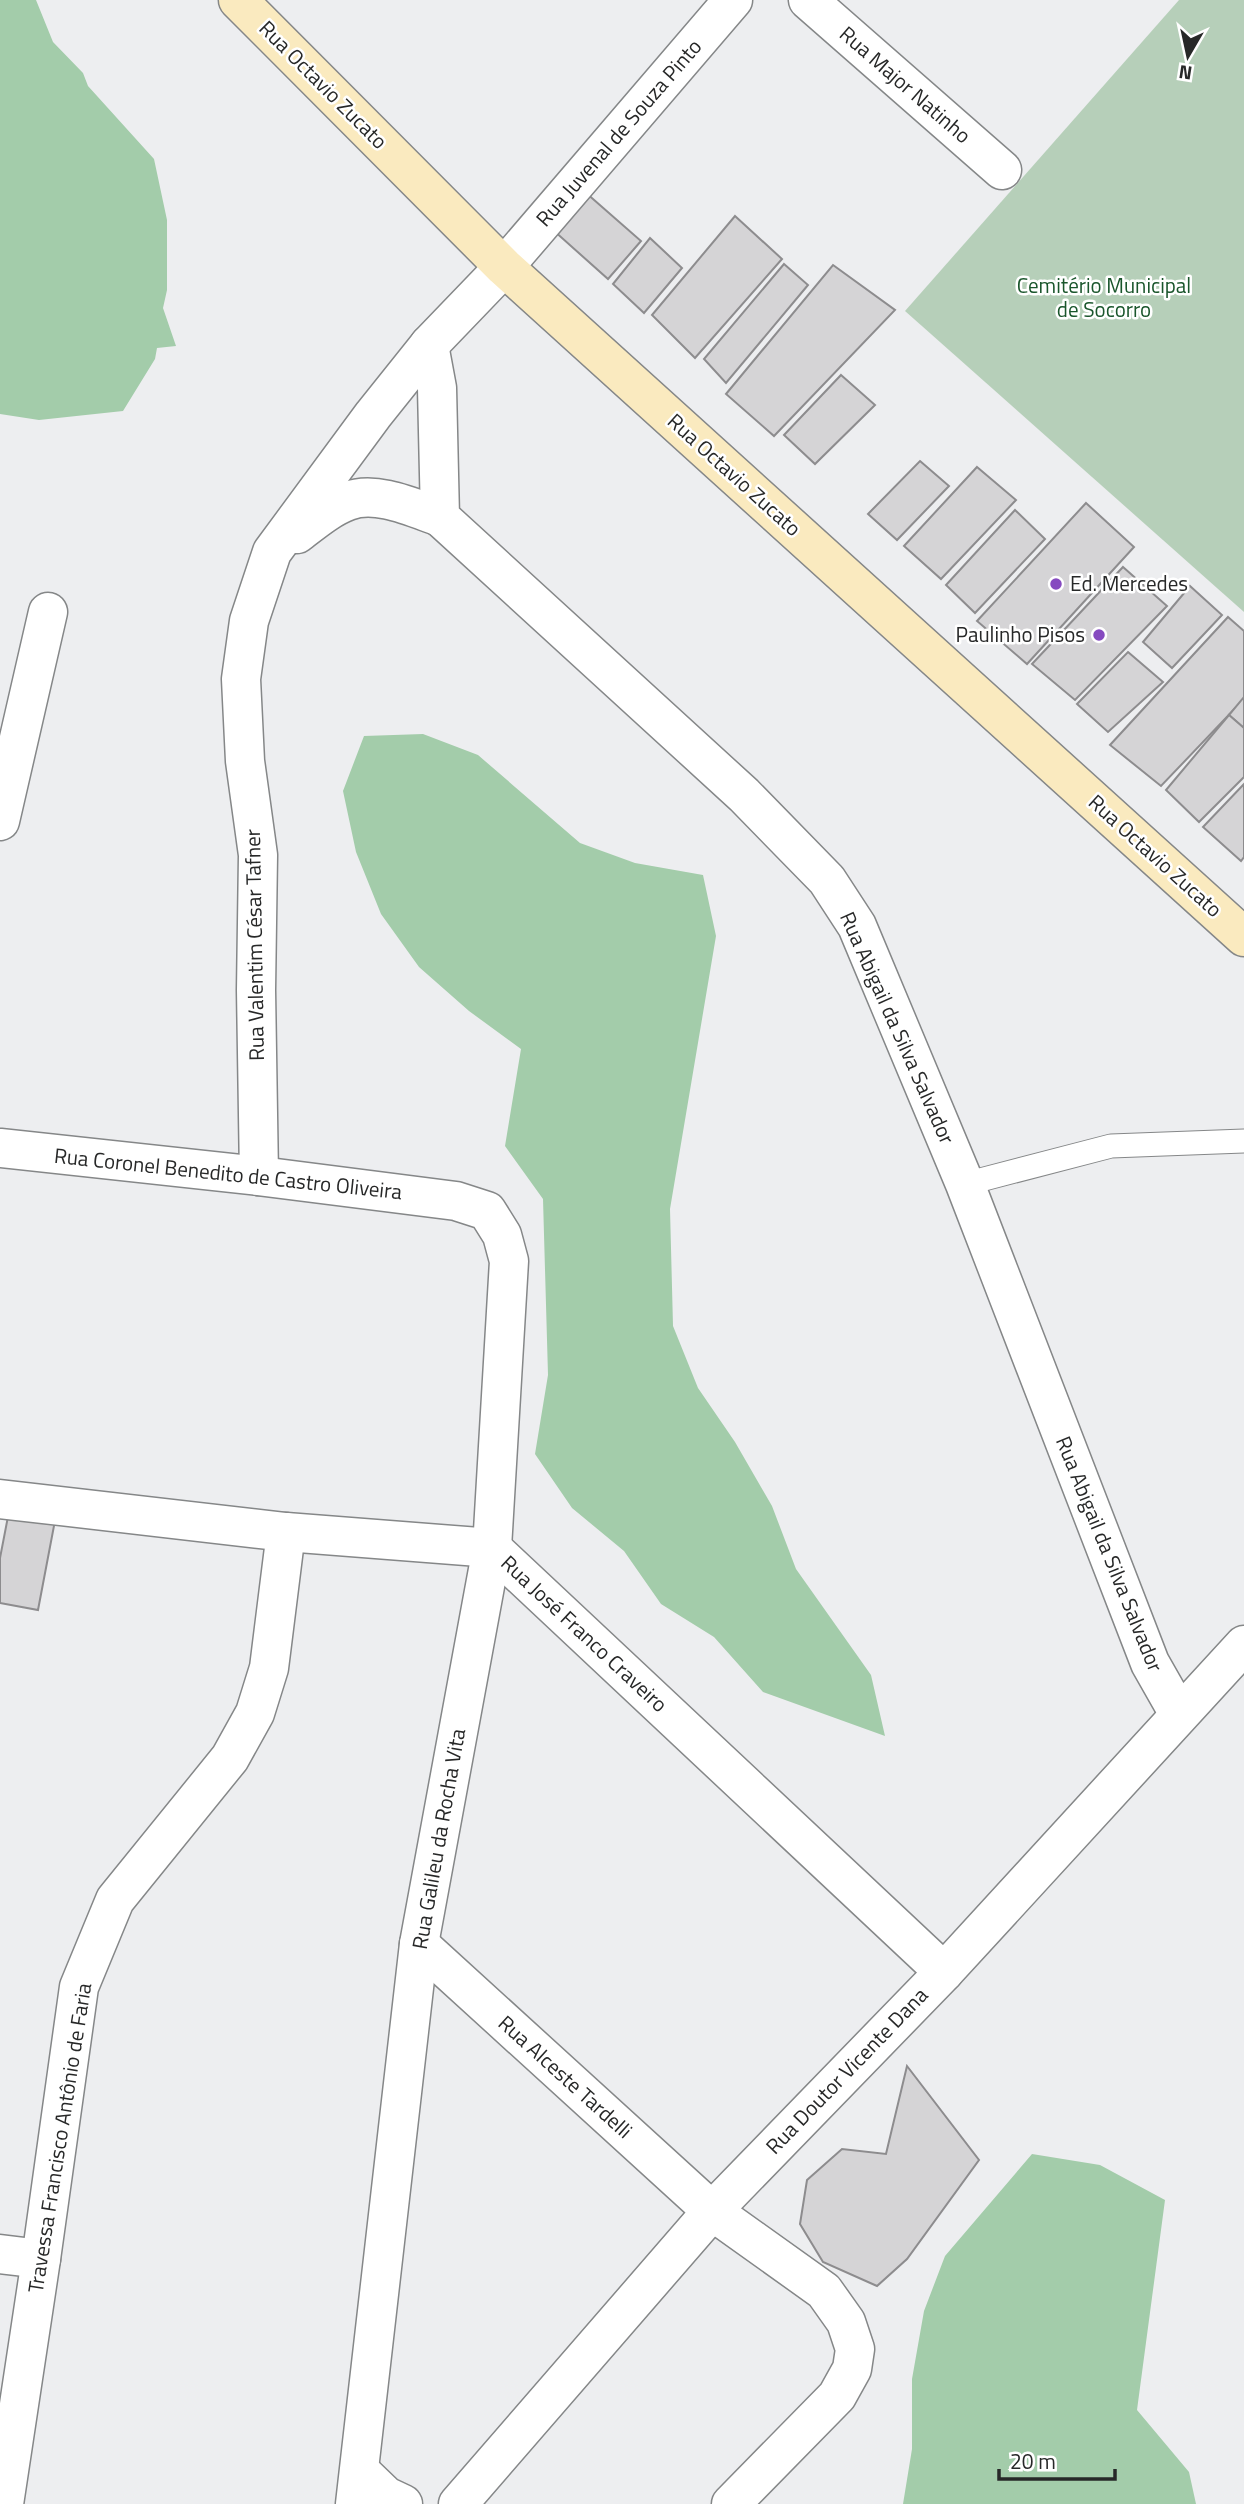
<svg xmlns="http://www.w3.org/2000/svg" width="1244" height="2504" font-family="'Titillium Web',sans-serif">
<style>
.green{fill:#b6cfb9}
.forest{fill:#a3ccaa}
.building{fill:#d5d4d6;stroke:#8d8c8e;stroke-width:2}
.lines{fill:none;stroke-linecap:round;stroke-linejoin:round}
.lane-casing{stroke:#858788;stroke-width:25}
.street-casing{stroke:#858788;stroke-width:41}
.secondary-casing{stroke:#858788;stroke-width:41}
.lane{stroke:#fff;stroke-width:23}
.street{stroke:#fff;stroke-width:38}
.secondary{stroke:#faeabf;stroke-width:38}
.poi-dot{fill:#864ac0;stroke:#fff;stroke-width:2.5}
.labels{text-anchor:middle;stroke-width:5;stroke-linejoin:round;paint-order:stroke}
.street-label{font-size:21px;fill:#272828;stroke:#fff}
.park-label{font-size:21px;fill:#1a562c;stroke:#fff}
.poi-label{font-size:21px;fill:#272828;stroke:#fff;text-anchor:start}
</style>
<rect width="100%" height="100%" fill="#edeef0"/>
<!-- green -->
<polygon class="green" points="1179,0 1244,0 1244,612 905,311"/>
<!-- forest -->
<g class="forest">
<polygon points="0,0 36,0 53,42 83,73 88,86 154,159 167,220 167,290 163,308 176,346 157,348 155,359 123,411 39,420 0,414"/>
<polygon points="423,734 478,755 580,843 635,863 703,875 716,936 670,1209 673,1326 698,1388 735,1442 772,1506 796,1569 871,1675 885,1736 763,1692 714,1637 661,1604 624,1551 572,1508 535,1454 548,1375 543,1199 505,1146 521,1049 469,1011 419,967 381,914 356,852 343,791 364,736"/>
<polygon points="1032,2154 1100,2165 1165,2200 1137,2410 1189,2472 1196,2504 903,2504 912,2449 912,2379 924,2311 945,2256"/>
</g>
<!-- building -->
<g class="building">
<polygon points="585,192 641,241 608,279 553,230"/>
<polygon points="735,216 782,259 695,358 652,315"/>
<polygon points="650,238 682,268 644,313 613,284"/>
<polygon points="784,264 808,285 726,383 704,359"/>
<polygon points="833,265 895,310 774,436 726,394"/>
<polygon points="841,375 875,405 815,464 784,435"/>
<polygon points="920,461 949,486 897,540 868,514"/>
<polygon points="977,467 1016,500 941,579 904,546"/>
<polygon points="1086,503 1134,547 1027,664 977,621"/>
<polygon points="1015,510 1045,539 975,613 946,585"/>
<polygon points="1123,567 1167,606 1075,700 1032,664"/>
<polygon points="1190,586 1222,615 1172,668 1143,642"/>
<polygon points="1228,617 1244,631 1244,699 1161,786 1110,745"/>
<polygon points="1128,652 1163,682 1108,732 1077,704"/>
<polygon points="1244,697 1244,728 1229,715"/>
<polygon points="1229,715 1244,728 1244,777 1199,822 1166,790"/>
<polygon points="1244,784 1244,857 1241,861 1203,827"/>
<polygon points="11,1501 57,1510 38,1610 0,1603 0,1558"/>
<polygon points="907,2066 979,2160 907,2259 877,2286 823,2262 800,2224 807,2180 842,2149 886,2154"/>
</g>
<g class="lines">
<!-- lane casing -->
<g class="lane-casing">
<polyline id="lane" points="965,1184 1111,1146 1244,1141"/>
</g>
<!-- street casing -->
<g class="street-casing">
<g id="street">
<polyline points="808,0 1002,170"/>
<polyline points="429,345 437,388 440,517 744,795 827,880 857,926 965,1184 1150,1663 1179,1714"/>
<path d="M297,534c16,-12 32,-26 51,-33 28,-11 66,7 92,16"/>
<polyline points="0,821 48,612"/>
<polyline points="0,1148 259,1176 456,1201 487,1211 502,1235 509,1261 492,1548 419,1944 355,2504"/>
<polyline points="259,1176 256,990 258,855 245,761 241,679 249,621 272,552 373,415 429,345 504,267 733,0"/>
<polyline points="0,1499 286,1532 492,1548 944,1972"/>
<polyline points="419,1944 712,2211 824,2291 846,2322 855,2349 852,2369 837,2396 731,2504"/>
<polyline points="0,2254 41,2259"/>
<polyline points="360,2471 386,2496 403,2504"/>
<polyline points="4,2504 41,2259 79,1987 115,1900 230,1758 255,1713 269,1668 286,1532"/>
<polyline points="458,2504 712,2211 944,1972 1244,1645"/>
</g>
</g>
<!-- secondary casing -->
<g class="secondary-casing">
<polyline id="secondary" points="238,0 504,267 1244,937"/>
</g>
<!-- lane -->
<use href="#lane" class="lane"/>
<!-- street -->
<use href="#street" class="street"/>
<!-- secondary -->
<use href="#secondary" class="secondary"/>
</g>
<!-- markers -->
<g class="poi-dot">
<circle cx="1056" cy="584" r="7"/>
<circle cx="1099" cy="635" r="7"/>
</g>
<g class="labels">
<!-- street labels -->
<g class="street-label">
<text transform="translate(323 85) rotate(45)" y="7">Rua Octavio Zucato</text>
<text transform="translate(905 85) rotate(41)" y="7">Rua Major Natinho</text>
<text transform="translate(619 133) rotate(-49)" y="7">Rua Juvenal de Souza Pinto</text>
<text transform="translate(734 475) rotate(42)" y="7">Rua Octavio Zucato</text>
<text transform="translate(1155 856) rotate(42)" y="7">Rua Octavio Zucato</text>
<text transform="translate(255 945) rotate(-91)" y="7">Rua Valentim César Tafner</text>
<text transform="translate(897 1028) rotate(66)" y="7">Rua Abigail da Silva Salvador</text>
<text transform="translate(228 1174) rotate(6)" y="7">Rua Coronel Benedito de Castro Oliveira</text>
<text transform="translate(1109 1554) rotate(68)" y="7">Rua Abigail da Silva Salvador</text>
<text transform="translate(584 1634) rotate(43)" y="7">Rua José Franco Craveiro</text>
<text transform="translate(439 1839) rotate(-80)" y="7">Rua Galileu da Rocha Vita</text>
<text transform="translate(847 2071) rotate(-46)" y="7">Rua Doutor Vicente Dana</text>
<text transform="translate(565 2077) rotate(42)" y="7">Rua Alceste Tardelli</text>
<text transform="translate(60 2138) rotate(-81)" y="7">Travessa Francisco Antônio de Faria</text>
</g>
<!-- park labels -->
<g class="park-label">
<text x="1104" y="293">Cemitério Municipal<tspan x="1104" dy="24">de Socorro</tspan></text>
</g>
<!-- poi labels -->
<g class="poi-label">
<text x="1070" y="591">Ed. Mercedes</text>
<text x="1085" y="642" text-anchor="end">Paulinho Pisos</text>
</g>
</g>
<!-- north arrow -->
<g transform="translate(1188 56) rotate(189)" stroke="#ffffff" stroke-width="5" paint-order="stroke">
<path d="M0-5L12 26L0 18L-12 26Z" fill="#272828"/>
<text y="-10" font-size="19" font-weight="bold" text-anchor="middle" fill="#272828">N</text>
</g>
<!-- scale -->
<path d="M999 2469v10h116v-10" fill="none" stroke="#272828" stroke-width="3.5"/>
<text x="1010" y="2469" font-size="21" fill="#272828" stroke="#ffffff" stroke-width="5" paint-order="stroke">20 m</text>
</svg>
